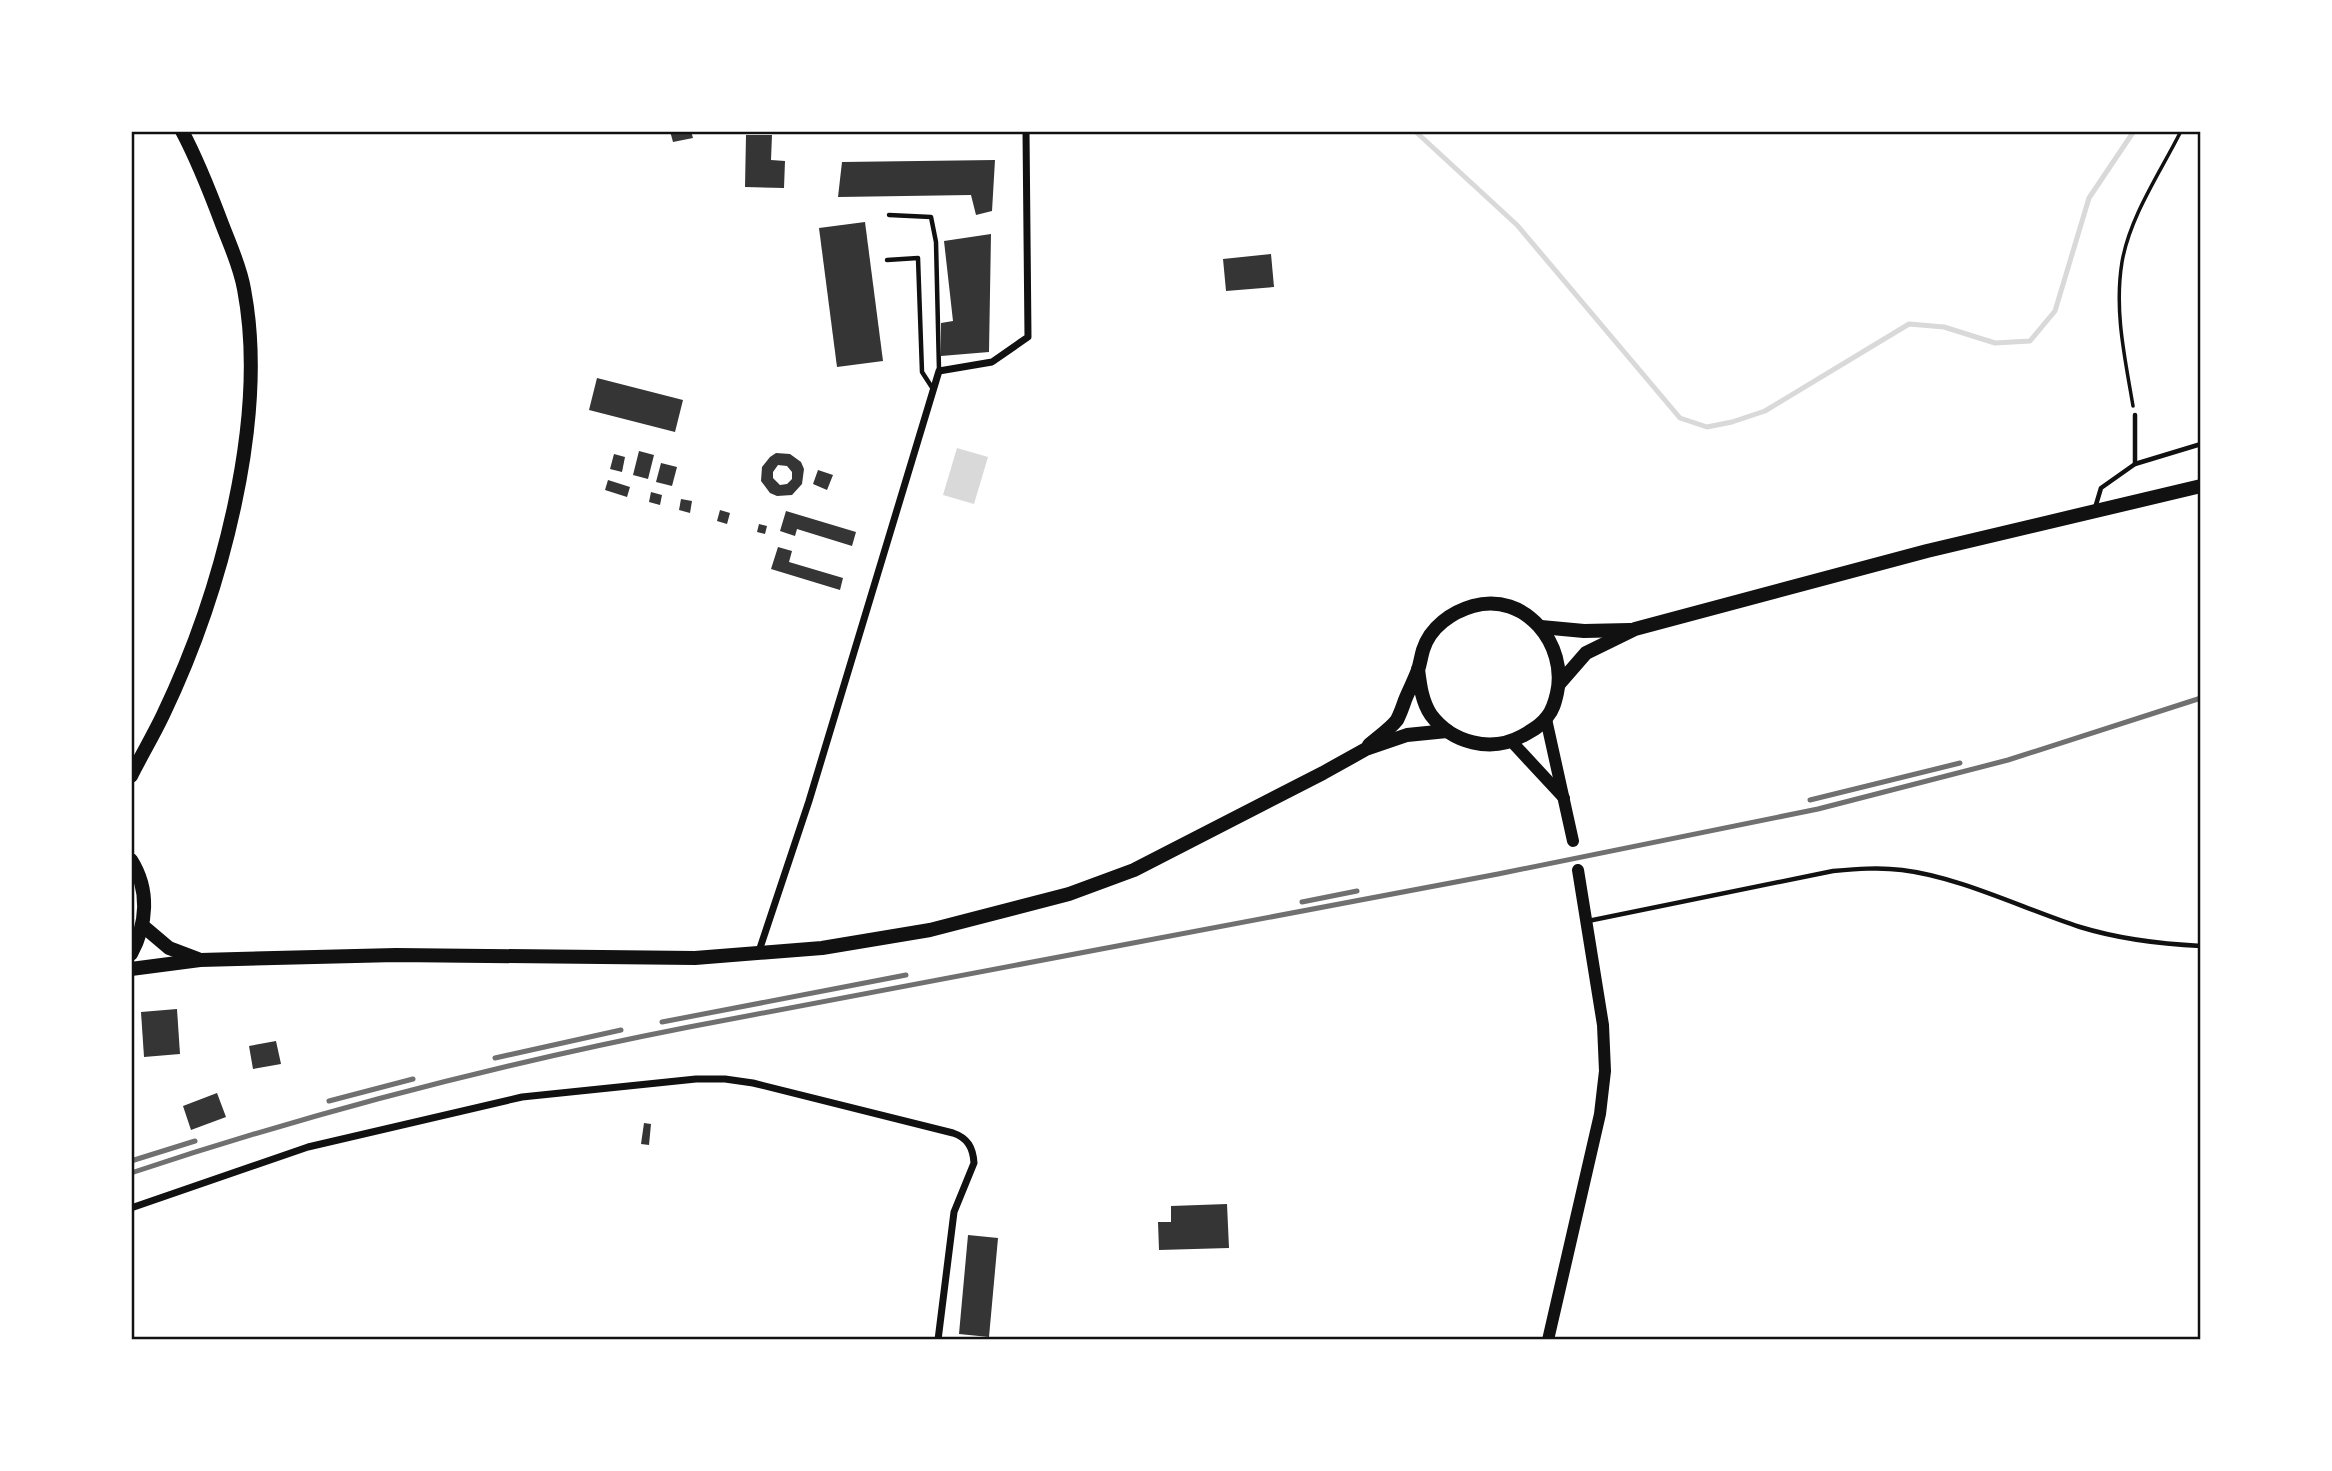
<svg xmlns="http://www.w3.org/2000/svg" width="2332" height="1471" font-family="'Alegreya Sans',sans-serif">
<style>
.water{fill:#d9d9d9}
.lines{fill:none;stroke-linecap:round;stroke-linejoin:round}
.stream{stroke:#d9d9d9;stroke-width:5}
.building{fill:#353535;fill-rule:evenodd}
.path{stroke:#111;stroke-width:3.5}
.service{stroke:#111;stroke-width:4.5}
.minor{stroke:#111;stroke-width:7}
.tertiary{stroke:#111;stroke-width:12}
.secondary{stroke:#111;stroke-width:14}
.rail{stroke:#707070;stroke-width:5}
.neatline{fill:none;stroke:#111;stroke-width:2.5}
</style>
<rect width="100%" height="100%" fill="#fff"/>
<!-- water -->
<polygon class="water" points="957,448 988,457 974,504 943,495"/>
<g class="lines">
<!-- stream -->
<polyline class="stream" points="1415,131 1517,225 1680,418 1707,427 1732,422 1765,411 1909,324 1944,327 1995,343 2030,341 2055,311 2089,198 2134,131"/>
</g>
<!-- building -->
<g class="building">
<polygon points="670,131 691,131 693,138 673,142"/>
<polygon points="746,135 772,135 771,160 785,161 784,188 745,187"/>
<polygon points="995,160 992,211 976,215 971,195 838,197 842,162"/>
<polygon points="865,222 883,361 837,367 819,228"/>
<polygon points="991,234 989,352 941,356 941,323 953,321 944,241"/>
<polygon points="1271,254 1274,287 1226,291 1223,259"/>
<polygon points="597,378 683,400 675,432 589,410"/>
<polygon points="639,451 654,455 648,479 633,475"/>
<path d="M776,453l14,1 11,8 3,7 -2,15 -10,11 -15,1 -7,-3 -9,-12 1,-14 8,-10zM778,465l9,1 5,6v7l-5,5 -7,1 -7,-7v-6z"/>
<polygon points="614,454 625,457 622,472 610,469"/>
<polygon points="661,463 677,467 672,486 656,482"/>
<polygon points="818,470 833,475 827,490 813,484"/>
<polygon points="608,480 630,487 627,497 605,490"/>
<polygon points="651,492 662,495 660,505 649,502"/>
<polygon points="681,499 692,501 690,513 679,510"/>
<polygon points="720,510 730,513 727,524 717,521"/>
<polygon points="786,511 856,532 852,546 797,529 795,536 780,531"/>
<polygon points="759,524 767,526 765,534 757,532"/>
<polygon points="778,547 792,551 789,562 843,578 840,590 771,569"/>
<polygon points="177,1009 180,1054 144,1057 141,1012"/>
<polygon points="276,1041 281,1064 253,1069 249,1046"/>
<polygon points="217,1093 226,1117 191,1130 183,1106"/>
<polygon points="644,1123 651,1124 649,1145 641,1144"/>
<polygon points="1227,1204 1229,1248 1159,1250 1158,1222 1171,1222 1171,1206"/>
<polygon points="968,1235 998,1238 989,1337 959,1334"/>
</g>
<g class="lines">
<!-- path -->
<path class="path" d="M2133,406c-8,-48 -19,-95 -11,-144 8,-46 38,-89 59,-131"/>
<!-- service -->
<g class="service">
<polyline points="889,215 931,217 936,242 939,370"/>
<polyline points="887,260 918,258 922,372 933,389"/>
<polyline points="2135,415 2135,464"/>
<polyline points="2095,508 2101,488 2135,464 2201,444"/>
<path d="M1588,921l245,-50c23,-2 46,-4 69,-1 58,7 122,39 178,57 39,12 80,17 121,19"/>
</g>
<!-- minor -->
<g class="minor">
<polyline points="758,954 809,801 939,371 992,362 1028,337 1026,131"/>
<path d="M131,1208l177,-61 214,-50 174,-18h29l28,4 200,50c15,5 20,15 21,30l-20,49 -16,128"/>
</g>
<!-- tertiary -->
<g class="tertiary">
<polyline points="1546,719 1573,841"/>
<polyline points="1512,742 1564,798"/>
<polyline points="1548,1340 1600,1114 1605,1071 1603,1025 1578,870"/>
</g>
<!-- secondary -->
<g class="secondary">
<polyline points="1541,627 1584,631 1630,630"/>
<polyline points="1559,684 1586,653 1635,629 1927,551 2201,486"/>
<path d="M1369,745c9,-8 21,-16 28,-25 3,-6 6,-14 8,-20 4,-10 9,-19 13,-30 2,-6 3,-13 5,-20 7,-23 29,-38 50,-44 52,-15 95,39 84,87 -2,9 -4,17 -10,24 -6,9 -16,14 -25,19 -31,17 -70,7 -91,-21 -9,-13 -11,-30 -13,-46"/>
<path d="M131,776c10,-20 22,-40 32,-61 57,-119 106,-295 81,-426 -4,-23 -14,-44 -22,-65 -12,-32 -24,-63 -40,-93"/>
<path d="M131,860c19,30 16,64 0,94"/>
<polyline points="143,926 169,948 198,959"/>
<polyline points="131,969 200,960 396,955 695,958 822,948 930,930 1069,894 1134,870 1323,773 1366,749 1407,735 1447,731"/>
</g>
<!-- rail -->
<g class="rail">
<polyline points="1810,800 1960,763"/>
<polyline points="1302,902 1357,891"/>
<polyline points="662,1022 906,975"/>
<polyline points="495,1058 621,1030"/>
<polyline points="329,1101 413,1079"/>
<polyline points="131,1161 195,1141"/>
<path d="M131,1173c183,-61 369,-109 558,-146l809,-153 320,-65 190,-49 193,-62"/>
</g>
</g>
<!-- border -->
<rect width="2332" height="1471" fill="none" stroke="#ffffff" stroke-width="266"/>
<rect x="133" y="133" width="2066" height="1205" class="neatline"/>
</svg>
